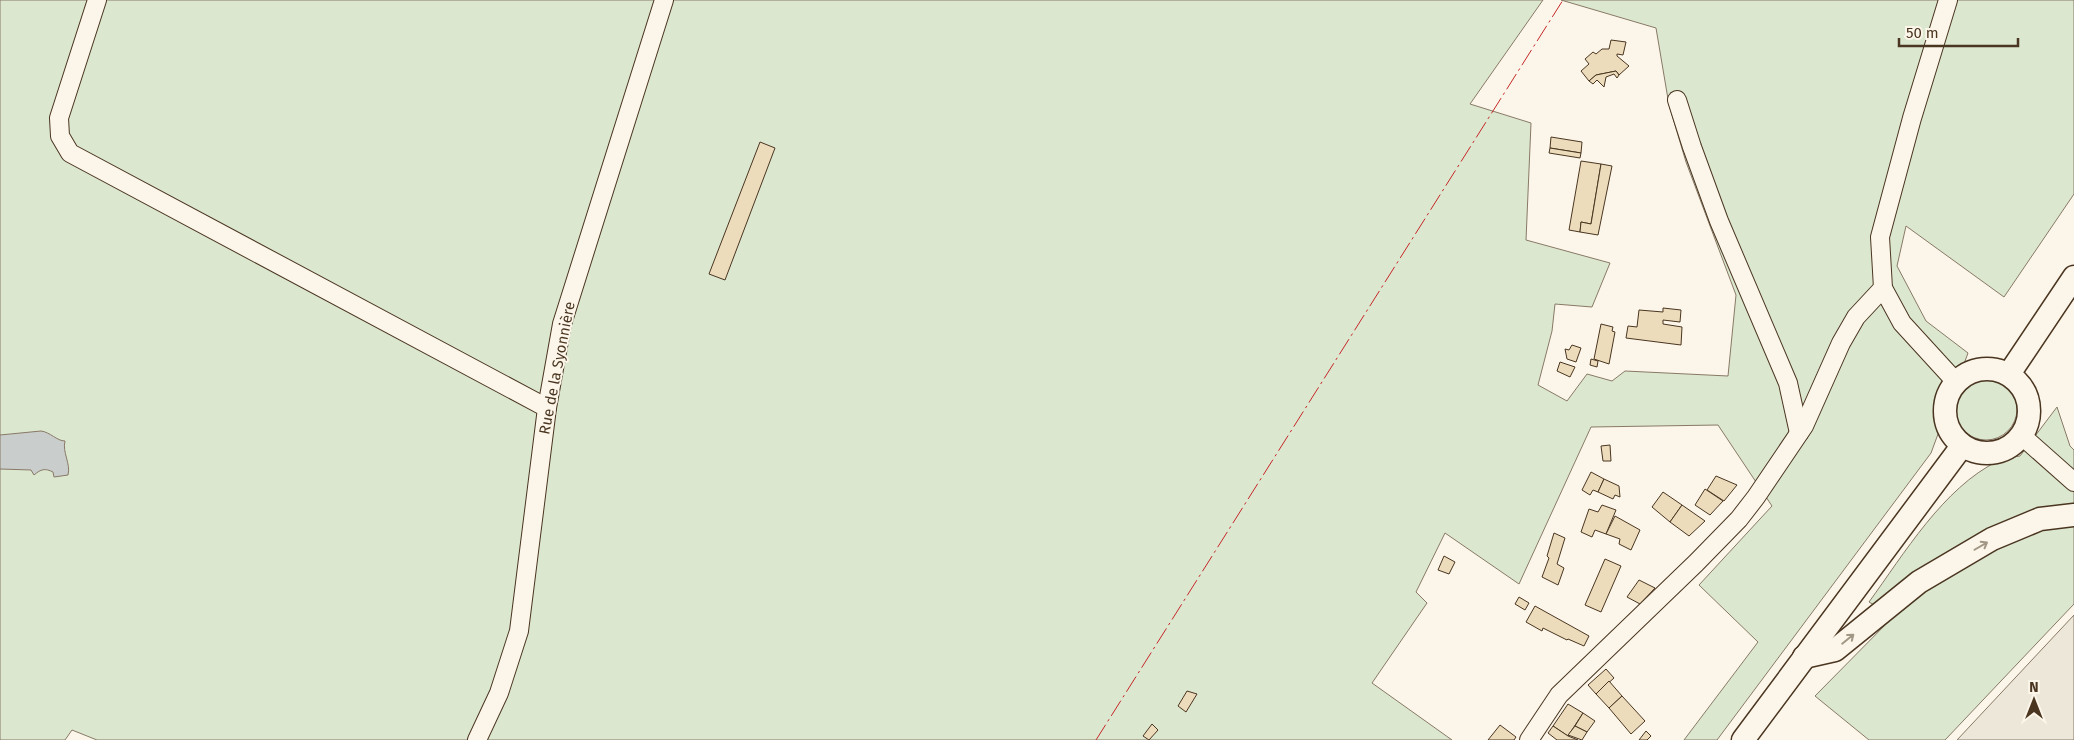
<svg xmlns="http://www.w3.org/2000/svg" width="2074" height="740" font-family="'Fira Sans',sans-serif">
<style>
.green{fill:#dce7d0;stroke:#887966}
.parking{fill:#ede7d9;stroke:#887966}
.water{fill:#c9cecd;stroke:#887966}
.building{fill:#ecdcbc;stroke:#4a3520}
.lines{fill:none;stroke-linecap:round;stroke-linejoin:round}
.minor-casing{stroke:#4a3520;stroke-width:20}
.major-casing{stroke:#4a3520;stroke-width:25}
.minor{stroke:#fbf6e9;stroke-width:18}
.major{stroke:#fbf6e9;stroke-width:22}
.power{stroke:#c62828;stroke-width:1;stroke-dasharray:18 4 2.5 4;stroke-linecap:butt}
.oneway{stroke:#a29684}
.labels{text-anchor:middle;stroke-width:4;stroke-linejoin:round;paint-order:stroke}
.street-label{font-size:15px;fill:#4a3520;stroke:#fbf6e9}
</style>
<rect width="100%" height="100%" fill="#fbf6e9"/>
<!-- green -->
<g class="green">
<polygon points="0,0 1543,0 1470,104 1531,123 1526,240 1610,263 1592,307 1555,304 1552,331 1538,385 1567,401 1587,374 1612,381 1625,371 1728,376 1736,295 1686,162 1669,105 1656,28 1561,0 2074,0 2074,194 2004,297 1906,226 1897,266 1926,321 1968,353 1931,453 1717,740 1684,740 1758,642 1699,585 1772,506 1718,425 1591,427 1519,584 1445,533 1416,592 1427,603 1372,683 1452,740 97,740 72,730 65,740 0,740"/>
<circle cx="1986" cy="409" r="31"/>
<path d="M2057,407l13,39 4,4v154l-129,136h-76l-54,-44 79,-80 -25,-14c35,-48 74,-114 129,-141 6,-3 15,-4 22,-5z"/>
</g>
<!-- parking -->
<polygon class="parking" points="2074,615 2074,740 1957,740"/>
<!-- water -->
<path class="water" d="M41,431c9,1 16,10 24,10 -3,11 6,23 3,34l-14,2 -1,-5c-8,-4 -12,-3 -19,3l-3,-5 -31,-1v-34z"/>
<!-- building -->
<g class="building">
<polygon points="1611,40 1626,42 1623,55 1617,54 1617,56 1629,66 1619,75 1616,71 1596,75 1589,81 1581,71 1589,64 1585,59 1593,52 1596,54 1602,49 1609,49"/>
<polygon points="1616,71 1619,75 1617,78 1614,74 1606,77 1604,87 1597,80 1593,84 1589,81 1596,75"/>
<polygon points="1551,137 1582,142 1581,153 1550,148"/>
<polygon points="760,142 775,148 725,280 709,274"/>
<polygon points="1550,148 1581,153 1580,158 1549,153"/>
<polygon points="1581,161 1601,164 1591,224 1581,222 1580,232 1569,230"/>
<polygon points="1601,164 1612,166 1598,235 1580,232 1581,222 1591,224"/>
<polygon points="1663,308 1681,310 1680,322 1663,320 1663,324 1682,327 1681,345 1626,338 1628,326 1637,327 1639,310 1663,312"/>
<polygon points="1601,324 1613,327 1612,331 1615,332 1609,364 1594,359"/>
<polygon points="1572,345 1581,348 1576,362 1567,359 1565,349 1569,350"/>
<polygon points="1591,359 1598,361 1597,367 1590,365"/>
<polygon points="1560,362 1575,367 1570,377 1557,371"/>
<polygon points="1610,445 1611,461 1603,461 1601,446"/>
<polygon points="1591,472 1604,479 1598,492 1593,490 1590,495 1582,490"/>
<polygon points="1716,476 1737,485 1724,501 1707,490"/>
<polygon points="1604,479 1619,486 1620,497 1615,495 1613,499 1598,492"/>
<polygon points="1705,489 1723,501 1710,515 1695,505"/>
<polygon points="1663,492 1682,505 1670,522 1652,507"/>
<polygon points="1602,505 1616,510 1606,534 1595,530 1592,537 1581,532 1589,509 1598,512"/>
<polygon points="1682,505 1705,521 1689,536 1670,522"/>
<polygon points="1615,516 1640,530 1631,550 1619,544 1620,539 1606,534"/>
<polygon points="1554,533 1565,538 1557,564 1564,568 1558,585 1542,577 1549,558 1547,556"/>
<polygon points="1444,556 1455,562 1449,574 1438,570"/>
<polygon points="1605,559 1621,566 1601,612 1585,605"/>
<polygon points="1639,580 1655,588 1640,604 1627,597"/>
<polygon points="1519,597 1529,603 1525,610 1515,604"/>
<polygon points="1535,606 1589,636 1584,646 1568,639 1567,640 1543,628 1542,631 1526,622"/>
<polygon points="1606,669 1614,678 1596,694 1588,685"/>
<polygon points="1609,681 1622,696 1609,708 1596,694"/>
<polygon points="1187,691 1197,694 1186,712 1178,706"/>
<polygon points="1622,696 1645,721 1631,734 1609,708"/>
<polygon points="1568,704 1583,713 1568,736 1553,726"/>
<polygon points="1583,713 1595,721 1587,732 1575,726"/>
<polygon points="1152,724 1158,730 1149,740 1143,736"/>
<polygon points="1500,725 1516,737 1514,740 1488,740"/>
<polygon points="1553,726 1568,736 1578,740 1557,740 1548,733"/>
<polygon points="1575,726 1587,732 1582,740 1568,735"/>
<polygon points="1646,731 1651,736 1647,740 1639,740"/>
</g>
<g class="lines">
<!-- minor casing -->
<g class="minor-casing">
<g id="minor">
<polyline points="97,0 59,118 60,136 70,153 547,408"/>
<polyline points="1948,0 1912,118 1880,237 1883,288 1902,323 1956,382"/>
<polyline points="1677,100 1692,147 1719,221 1788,383 1799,433"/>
<polyline points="2022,436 2074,482"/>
<polyline points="477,740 499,693 519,631 547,408 562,324 664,0"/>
<polyline points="1529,740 1559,695 1696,563 1739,519 1756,497 1804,426 1841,343 1856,317 1883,288"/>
</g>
</g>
<!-- major casing -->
<g class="major-casing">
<g id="major">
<circle cx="1987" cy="411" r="42"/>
<polyline points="2009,374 2074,277"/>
<polyline points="1804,657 1835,650 1919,582 1992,539 2040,519 2074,515"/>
<polyline points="1743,740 1962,446"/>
</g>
</g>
<!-- minor -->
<use href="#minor" class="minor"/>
<!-- major -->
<use href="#major" class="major"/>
<!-- power -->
<polyline class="power" points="1096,740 1563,0"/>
</g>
<!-- one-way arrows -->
<defs><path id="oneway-shaft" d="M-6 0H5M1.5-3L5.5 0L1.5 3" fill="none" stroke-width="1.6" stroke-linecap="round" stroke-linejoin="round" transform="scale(1.25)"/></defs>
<g class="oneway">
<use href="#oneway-shaft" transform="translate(1981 546) rotate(-30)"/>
<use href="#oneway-shaft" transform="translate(1848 639) rotate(-39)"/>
</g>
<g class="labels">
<!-- street labels -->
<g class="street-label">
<text transform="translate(557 368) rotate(-79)" y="5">Rue de la Syonnière</text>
</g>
</g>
<!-- north arrow -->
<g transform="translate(2034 700)" stroke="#fbf6e9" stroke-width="4" paint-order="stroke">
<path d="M0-4L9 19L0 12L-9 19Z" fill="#4a3520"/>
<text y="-8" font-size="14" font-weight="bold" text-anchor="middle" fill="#4a3520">N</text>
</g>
<!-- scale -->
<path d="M1899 38v8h119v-8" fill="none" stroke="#4a3520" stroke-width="2.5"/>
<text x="1906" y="38" font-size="15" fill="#4a3520" stroke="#fbf6e9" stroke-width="4" paint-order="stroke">50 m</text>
</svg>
